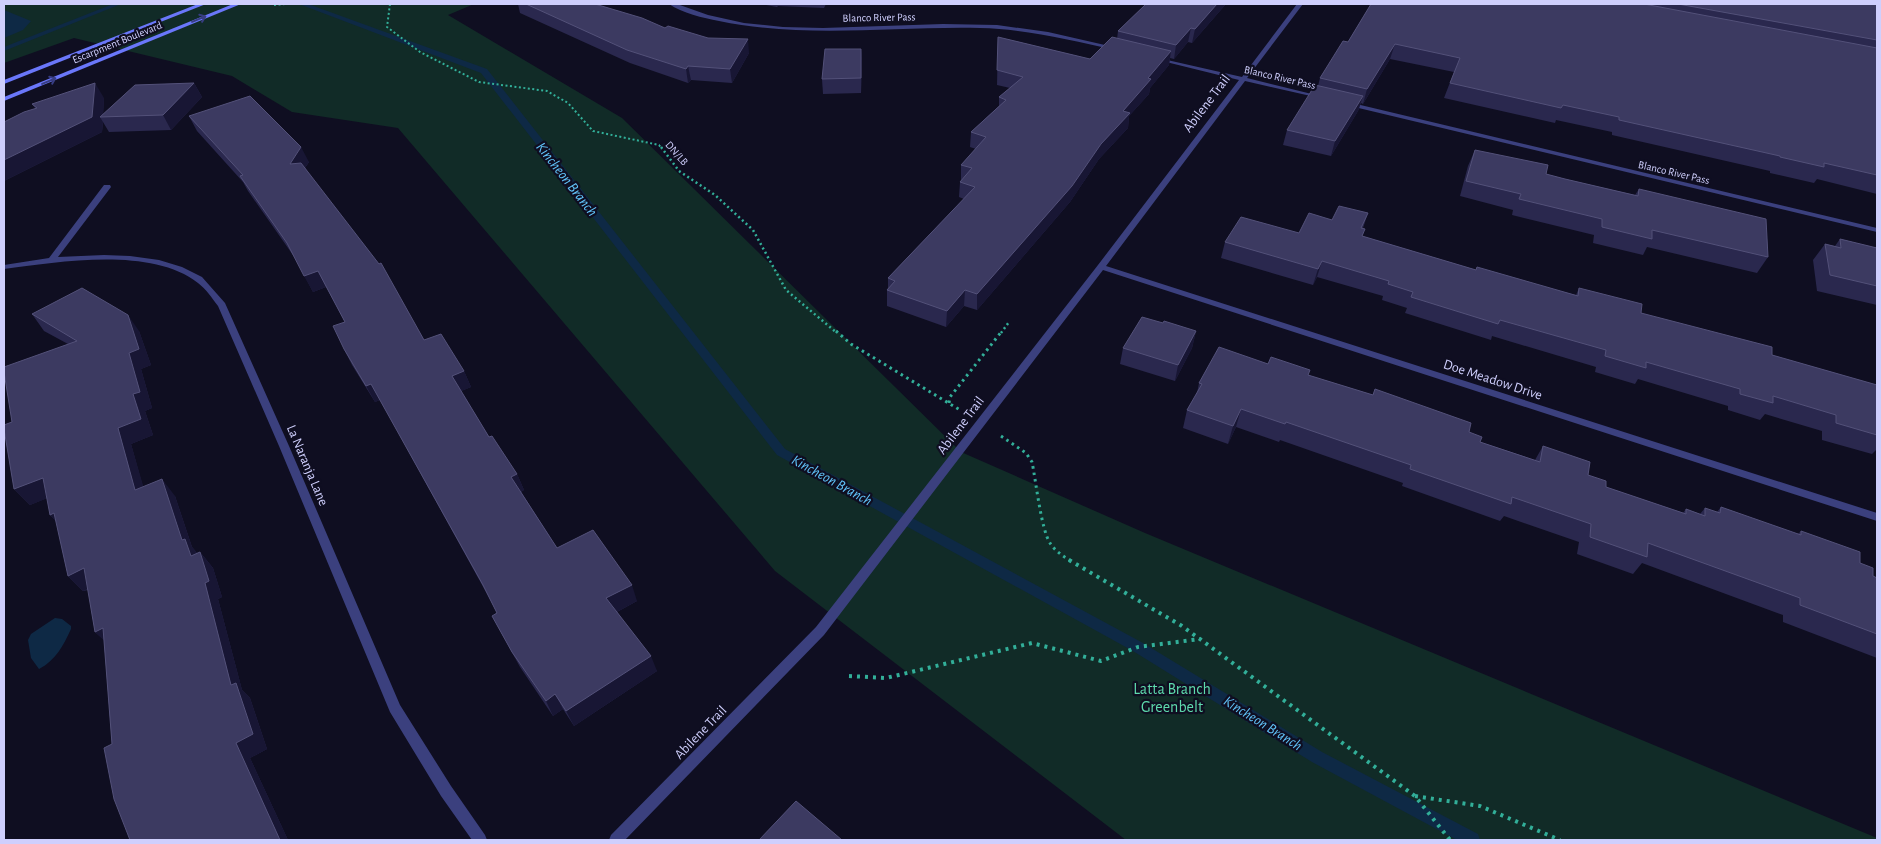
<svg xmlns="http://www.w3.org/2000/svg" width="1881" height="844" font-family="'Alegreya Sans',sans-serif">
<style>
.green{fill:#112b27}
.water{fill:#0e2945}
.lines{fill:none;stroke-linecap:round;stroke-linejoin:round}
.stream{fill:#0e2945;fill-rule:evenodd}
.path-far3{stroke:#32af99;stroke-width:2;stroke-dasharray:2 2.5;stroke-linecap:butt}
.path-far2{stroke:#32af99;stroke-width:2.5;stroke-dasharray:2 3;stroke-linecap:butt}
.path-far1{stroke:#32af99;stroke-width:3;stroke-dasharray:2.5 4;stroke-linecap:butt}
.path{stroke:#32af99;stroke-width:4;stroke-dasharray:3 5;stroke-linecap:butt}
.street{fill:#3b407e;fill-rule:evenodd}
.secondary{fill:#6a77fa;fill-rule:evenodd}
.wall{fill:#2a284e}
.shaded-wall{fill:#181634}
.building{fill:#3c3a61;stroke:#535179}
.oneway{stroke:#383d83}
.labels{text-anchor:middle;stroke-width:4.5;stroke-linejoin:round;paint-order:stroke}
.far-street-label{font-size:11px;fill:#cfcffd;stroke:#0f0e21}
.street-label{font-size:14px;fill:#cfcffd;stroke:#0f0e21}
.water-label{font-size:15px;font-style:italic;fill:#61c4fa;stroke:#0f0e21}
.near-park-label{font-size:16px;fill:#5edbad;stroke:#0f0e21}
</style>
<rect width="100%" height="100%" fill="#0f0e21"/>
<!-- green -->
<polygon class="green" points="4,4 474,4 448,15 622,118 961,452 1145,533 1877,838 1877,840 1126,840 775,571 398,128 292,112 232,76 74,38 4,63"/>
<!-- water -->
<g class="water">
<polygon points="4,10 31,21 23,30 4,38"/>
<path d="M55,618l7,1 9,7v3c-8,17 -15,31 -32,40l-8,-11 -3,-18 3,-6z"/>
</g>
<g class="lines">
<!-- stream -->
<g class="stream">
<polygon points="113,4 121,4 4,51 4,47"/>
<polygon points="299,4 308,4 487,69 785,449 1143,643 1322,752 1478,834 1480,840 1457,840 1312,762 1133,651 777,455 481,73"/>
</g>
<!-- path-far3 -->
<g class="path-far3">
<polyline points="390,4 387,27 420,52 479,82 547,91 568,103 593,131 659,145 662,149"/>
<polyline points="274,5 285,4"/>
</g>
<!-- path-far2 -->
<g class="path-far2">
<polyline points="661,147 679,171 715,195 753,230 786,290 837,333"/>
<polyline points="1001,333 1009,322"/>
</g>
<!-- path-far1 -->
<g class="path-far1">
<polyline points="836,331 851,344 960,410"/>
<polyline points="949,403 950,397 1002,331"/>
<path d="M1001,436l25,17 6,9c4,19 9,67 18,81 5,8 13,13 21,18"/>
</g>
<!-- path -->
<g class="path">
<polyline points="1069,560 1182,626 1415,796 1450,840"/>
<polyline points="849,676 886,678 1032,643 1101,661 1138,647 1200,639"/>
<polyline points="1415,796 1480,806 1560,840"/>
</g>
<!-- street -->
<g class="street">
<path d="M669,4h8l31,11 36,8 39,4 40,1 120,-4 54,1 51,7 70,16 -3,2c-44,-10 -89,-21 -135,-22 -87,-2 -174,11 -261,-7 -16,-3 -37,-8 -50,-17z"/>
<polygon points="1297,4 1303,4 1247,78 1324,97 1324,99 1245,81 1106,266 1877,513 1877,521 1103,270 824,635 625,840 609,840 611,835 816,627 1098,265 1239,80 1154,59 1154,57 1242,77"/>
<polygon points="1348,102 1877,228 1877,232 1346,105 1345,104"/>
<path d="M104,185h6l1,2 -53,70 46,-2 26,1 29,4 23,7 20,10 23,26 64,143 111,259 51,81 34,49 2,5h-15l-31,-44 -51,-84 -111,-266 -61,-140c-6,-8 -12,-17 -20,-23 -47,-37 -140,-21 -194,-14v-4l45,-7z"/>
</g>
<!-- secondary -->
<g class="secondary">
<polygon points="198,4 206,4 4,84 4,80"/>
<polygon points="233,4 241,4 4,101 4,97"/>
</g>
</g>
<!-- wall -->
<g class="wall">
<polygon points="518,4 595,4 665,28 749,53 732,83 691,80 688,83 630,63 520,13"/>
<polygon points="761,4 826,4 824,8 778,6 777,7"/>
<polygon points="1146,4 1226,4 1192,43 1188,42 1174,59 1170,58 1169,65 1150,88 1149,94 1129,116 1128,128 1099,159 1070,202 977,310 964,306 946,327 887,306 887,290 888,288 888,278 964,199 959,197 960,182 961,180 961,165 976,149 970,147 971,132 999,106 999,97 1010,88 997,85 998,37 1090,59 1117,39 1118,31"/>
<polygon points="1371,4 1877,4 1877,194 1817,179 1814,183 1770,173 1770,171 1612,135 1612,132 1556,120 1555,123 1444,98 1454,72 1390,59 1363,104 1361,103 1358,111 1331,156 1283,145 1287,130 1318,86 1320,78 1348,42"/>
<polygon points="861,49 862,63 861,93 823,94 822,79"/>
<polygon points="194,83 202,97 171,130 109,132 103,122 102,132 4,181 4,122 36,109 32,104 104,98 103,114"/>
<polygon points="189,116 309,162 305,168 424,340 464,371 471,387 461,391 489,437 517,474 524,490 521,492 557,548 637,601 617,612 657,671 574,726 563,709 553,716 520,667 492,616 497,613 487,594 380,400 375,402 352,365 344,349 345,322 326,287 313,292 295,258 248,191 243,182 197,131"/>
<polygon points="1475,150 1546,174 1565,179 1635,195 1639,189 1768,257 1757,273 1647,247 1643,255 1593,243 1594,235 1512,215 1513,210 1460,196 1468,166"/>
<polygon points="1368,213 1363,228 1365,229 1362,236 1476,270 1576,295 1579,288 1641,313 1772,355 1877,385 1877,449 1872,454 1822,440 1822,431 1765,414 1760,420 1728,410 1728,406 1638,379 1635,384 1595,372 1596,367 1492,336 1491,340 1405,313 1407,308 1382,300 1383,296 1317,277 1313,285 1221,258 1225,242 1299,233 1332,220"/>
<polygon points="1840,239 1877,248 1877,305 1817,291 1813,260 1825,244 1835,246"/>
<polygon points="32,314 139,331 151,365 141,369 152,408 145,411 153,435 131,444 143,487 175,496 192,547 197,553 200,552 213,568 222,597 218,599 242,690 250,698 267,749 250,758 288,840 130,840 112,744 104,640 95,632 88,590 83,591 68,576 56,521 50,515 47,498 30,505 14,489 12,422 68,344 44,331"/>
<polygon points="1196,331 1192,348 1175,381 1120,364 1123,348"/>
<polygon points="1268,364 1308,375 1373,395 1375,389 1469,432 1480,442 1535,460 1543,446 1606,487 1683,513 1686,509 1700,514 1705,508 1717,512 1721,507 1798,534 1801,531 1860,563 1873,576 1877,578 1877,658 1783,622 1783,615 1642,563 1633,574 1577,554 1579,542 1504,516 1500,521 1402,486 1403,483 1280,440 1279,442 1236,427 1228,444 1183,428 1187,410 1197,393 1199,383"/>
</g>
<!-- shaded-wall -->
<g class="shaded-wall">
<polygon points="1217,4 1226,4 1192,43 1195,29"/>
<polygon points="1191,28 1188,42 1174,59 1176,45"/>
<polygon points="748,39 749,53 732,83 730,69"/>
<polygon points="1395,44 1390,59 1363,104 1367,89"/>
<polygon points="861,49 862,63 861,93"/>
<polygon points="1171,51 1169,65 1150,88 1149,94 1129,116 1128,128 1099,159 1070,202 977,310 977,294 1148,78"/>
<polygon points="688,66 691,80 688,83 686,69"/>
<polygon points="95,83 104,98 103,117 100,117 103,122 102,132 4,181 4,160"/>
<polygon points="194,83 202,97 171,130 163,115"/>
<polygon points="1363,96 1358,111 1331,156 1335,141"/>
<polygon points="301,147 309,162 297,179 290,164"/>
<polygon points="1322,261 1317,277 1313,285 1318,269"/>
<polygon points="318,271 326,287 313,292 304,276"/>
<polygon points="965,290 964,306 946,327 947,311"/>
<polygon points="128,315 139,331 151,365 141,369 152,408 145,411 153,435 131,444 149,506 135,490 118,428 133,394 129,353"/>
<polygon points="1196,331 1192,348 1175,381 1178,365"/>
<polygon points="464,371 471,387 459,392 452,376"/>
<polygon points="371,384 380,400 375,402 366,386"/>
<polygon points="1241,409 1236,427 1228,444 1233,426"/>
<polygon points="517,474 524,490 518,493 511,477"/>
<polygon points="43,478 58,494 30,505 14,489"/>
<polygon points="162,479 175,496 192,547 199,555 191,556 182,540"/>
<polygon points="54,513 65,531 50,515"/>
<polygon points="200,552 213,568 222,597 218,599 242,690 250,698 267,749 250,758 288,840 280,840 236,743 231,685 205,583"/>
<polygon points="84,568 99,584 83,591 68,576"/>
<polygon points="632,585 637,601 613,614 606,598"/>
<polygon points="103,628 111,647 95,632"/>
<polygon points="651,656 657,671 574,726 566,711"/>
<polygon points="555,694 563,709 553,716 546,701"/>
</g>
<!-- building -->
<g class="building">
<polygon points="526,4 595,4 642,18 665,28 668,26 708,38 748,39 730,69 688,66 686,69 627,50"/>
<polygon points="1146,4 1217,4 1195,29 1191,28 1176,45 1118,31"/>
<polygon points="1371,4 1644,4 1877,48 1877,175 1824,163 1824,167 1780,157 1780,156 1619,120 1619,117 1563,105 1561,108 1450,83 1460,58 1395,44 1367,89 1320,78 1343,41 1348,42"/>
<polygon points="1678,4 1877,4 1877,40"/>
<polygon points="998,37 1090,59 1112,37 1171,51 1148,78 1151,79 1123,111 1130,113 1101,144 1072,186 977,294 965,290 947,311 887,290 895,281 888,278 975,187 960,182 972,168 961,165 986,137 971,132 1006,100 999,97 1023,77 997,70"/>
<polygon points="825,49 861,49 861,78 822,79"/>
<polygon points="95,83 92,117 4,160 4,122 24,112 37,108 32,104"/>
<polygon points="194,83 163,115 100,117 135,85"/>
<polygon points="1315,85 1363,96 1335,141 1287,130"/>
<polygon points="250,96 301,147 290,164 301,163 379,264 381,263 424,340 441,334 464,371 452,376 489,437 492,436 517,474 511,477 557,548 593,530 632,585 606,598 651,656 566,711 555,694 546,701 512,652 492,616 497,613 483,585 371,384 366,386 344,349 333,326 345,322 318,271 304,276 287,243 240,176 243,175 189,116"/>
<polygon points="1475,150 1548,165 1546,174 1565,179 1638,196 1639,189 1766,219 1768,257 1652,230 1652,239 1602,227 1602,219 1519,199 1521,194 1466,181"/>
<polygon points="1339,206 1368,213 1361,228 1365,229 1362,236 1476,270 1477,267 1578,296 1579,288 1642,304 1641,313 1772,347 1772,355 1877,385 1877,435 1836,423 1836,415 1773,396 1773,403 1740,394 1740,389 1646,362 1646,368 1605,356 1606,350 1500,320 1498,324 1411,297 1413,292 1388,284 1389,281 1322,261 1318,269 1225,242 1241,217 1299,233 1309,213 1332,220"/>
<polygon points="1840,239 1877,248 1877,286 1830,275 1825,244 1841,248"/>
<polygon points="82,288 128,315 139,349 129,353 140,392 133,394 141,419 118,428 135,490 162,479 182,540 185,539 191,556 200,552 209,581 205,583 231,685 236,683 253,734 236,743 280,840 130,840 114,799 104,748 112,744 103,628 95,632 84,568 68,576 54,513 50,515 43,478 14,489 4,429 4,425 12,422 4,372 4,367 77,341 32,314"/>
<polygon points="1142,317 1163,323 1164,321 1196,331 1178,365 1123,348"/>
<polygon points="1219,347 1268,364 1271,357 1310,370 1308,375 1373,395 1375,389 1471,423 1469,432 1482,437 1480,442 1540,462 1543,446 1590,462 1588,475 1606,481 1606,487 1686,514 1686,509 1705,516 1705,508 1720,513 1721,507 1801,535 1801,531 1860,552 1860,563 1873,568 1873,576 1877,578 1877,634 1800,605 1800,598 1648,543 1647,557 1590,537 1591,524 1512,497 1511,504 1410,469 1411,465 1286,422 1285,424 1241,409 1233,426 1187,410 1202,384 1199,383"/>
<polygon points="796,801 842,840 759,840"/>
</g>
<!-- one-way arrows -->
<defs><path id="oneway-shaft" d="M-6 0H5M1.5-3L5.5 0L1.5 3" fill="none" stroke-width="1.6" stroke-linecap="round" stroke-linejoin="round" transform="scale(1.25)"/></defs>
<g class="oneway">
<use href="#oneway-shaft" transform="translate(199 19) rotate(-22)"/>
<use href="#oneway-shaft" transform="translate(49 81) rotate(-23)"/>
</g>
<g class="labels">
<!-- far-street labels -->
<g class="far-street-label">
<text transform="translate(879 17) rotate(-1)" y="4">Blanco River Pass</text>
<text transform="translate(117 42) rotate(-22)" y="4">Escarpment Boulevard</text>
<text transform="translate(1280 77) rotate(13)" y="4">Blanco River Pass</text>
<text transform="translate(677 153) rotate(49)" y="4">DN/LB</text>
<text transform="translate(1674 172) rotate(13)" y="4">Blanco River Pass</text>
</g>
<!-- street labels -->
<g class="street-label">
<text transform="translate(1206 103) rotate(-53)" y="5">Abilene Trail</text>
<text transform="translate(1493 379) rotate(18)" y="5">Doe Meadow Drive</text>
<text transform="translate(960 425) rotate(-53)" y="5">Abilene Trail</text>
<text transform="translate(308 465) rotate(67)" y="5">La Naranja Lane</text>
<text transform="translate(700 732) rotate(-46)" y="5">Abilene Trail</text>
</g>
<!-- water labels -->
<g class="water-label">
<text transform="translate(567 179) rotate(52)" y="5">Kincheon Branch</text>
<text transform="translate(832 480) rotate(29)" y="5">Kincheon Branch</text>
<text transform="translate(1263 723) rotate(32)" y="5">Kincheon Branch</text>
</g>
<!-- near-park labels -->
<g class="near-park-label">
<text x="1172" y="694">Latta Branch<tspan x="1172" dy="18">Greenbelt</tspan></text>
</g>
</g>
<!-- border -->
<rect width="1881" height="844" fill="none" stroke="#cfcffd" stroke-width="10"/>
</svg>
